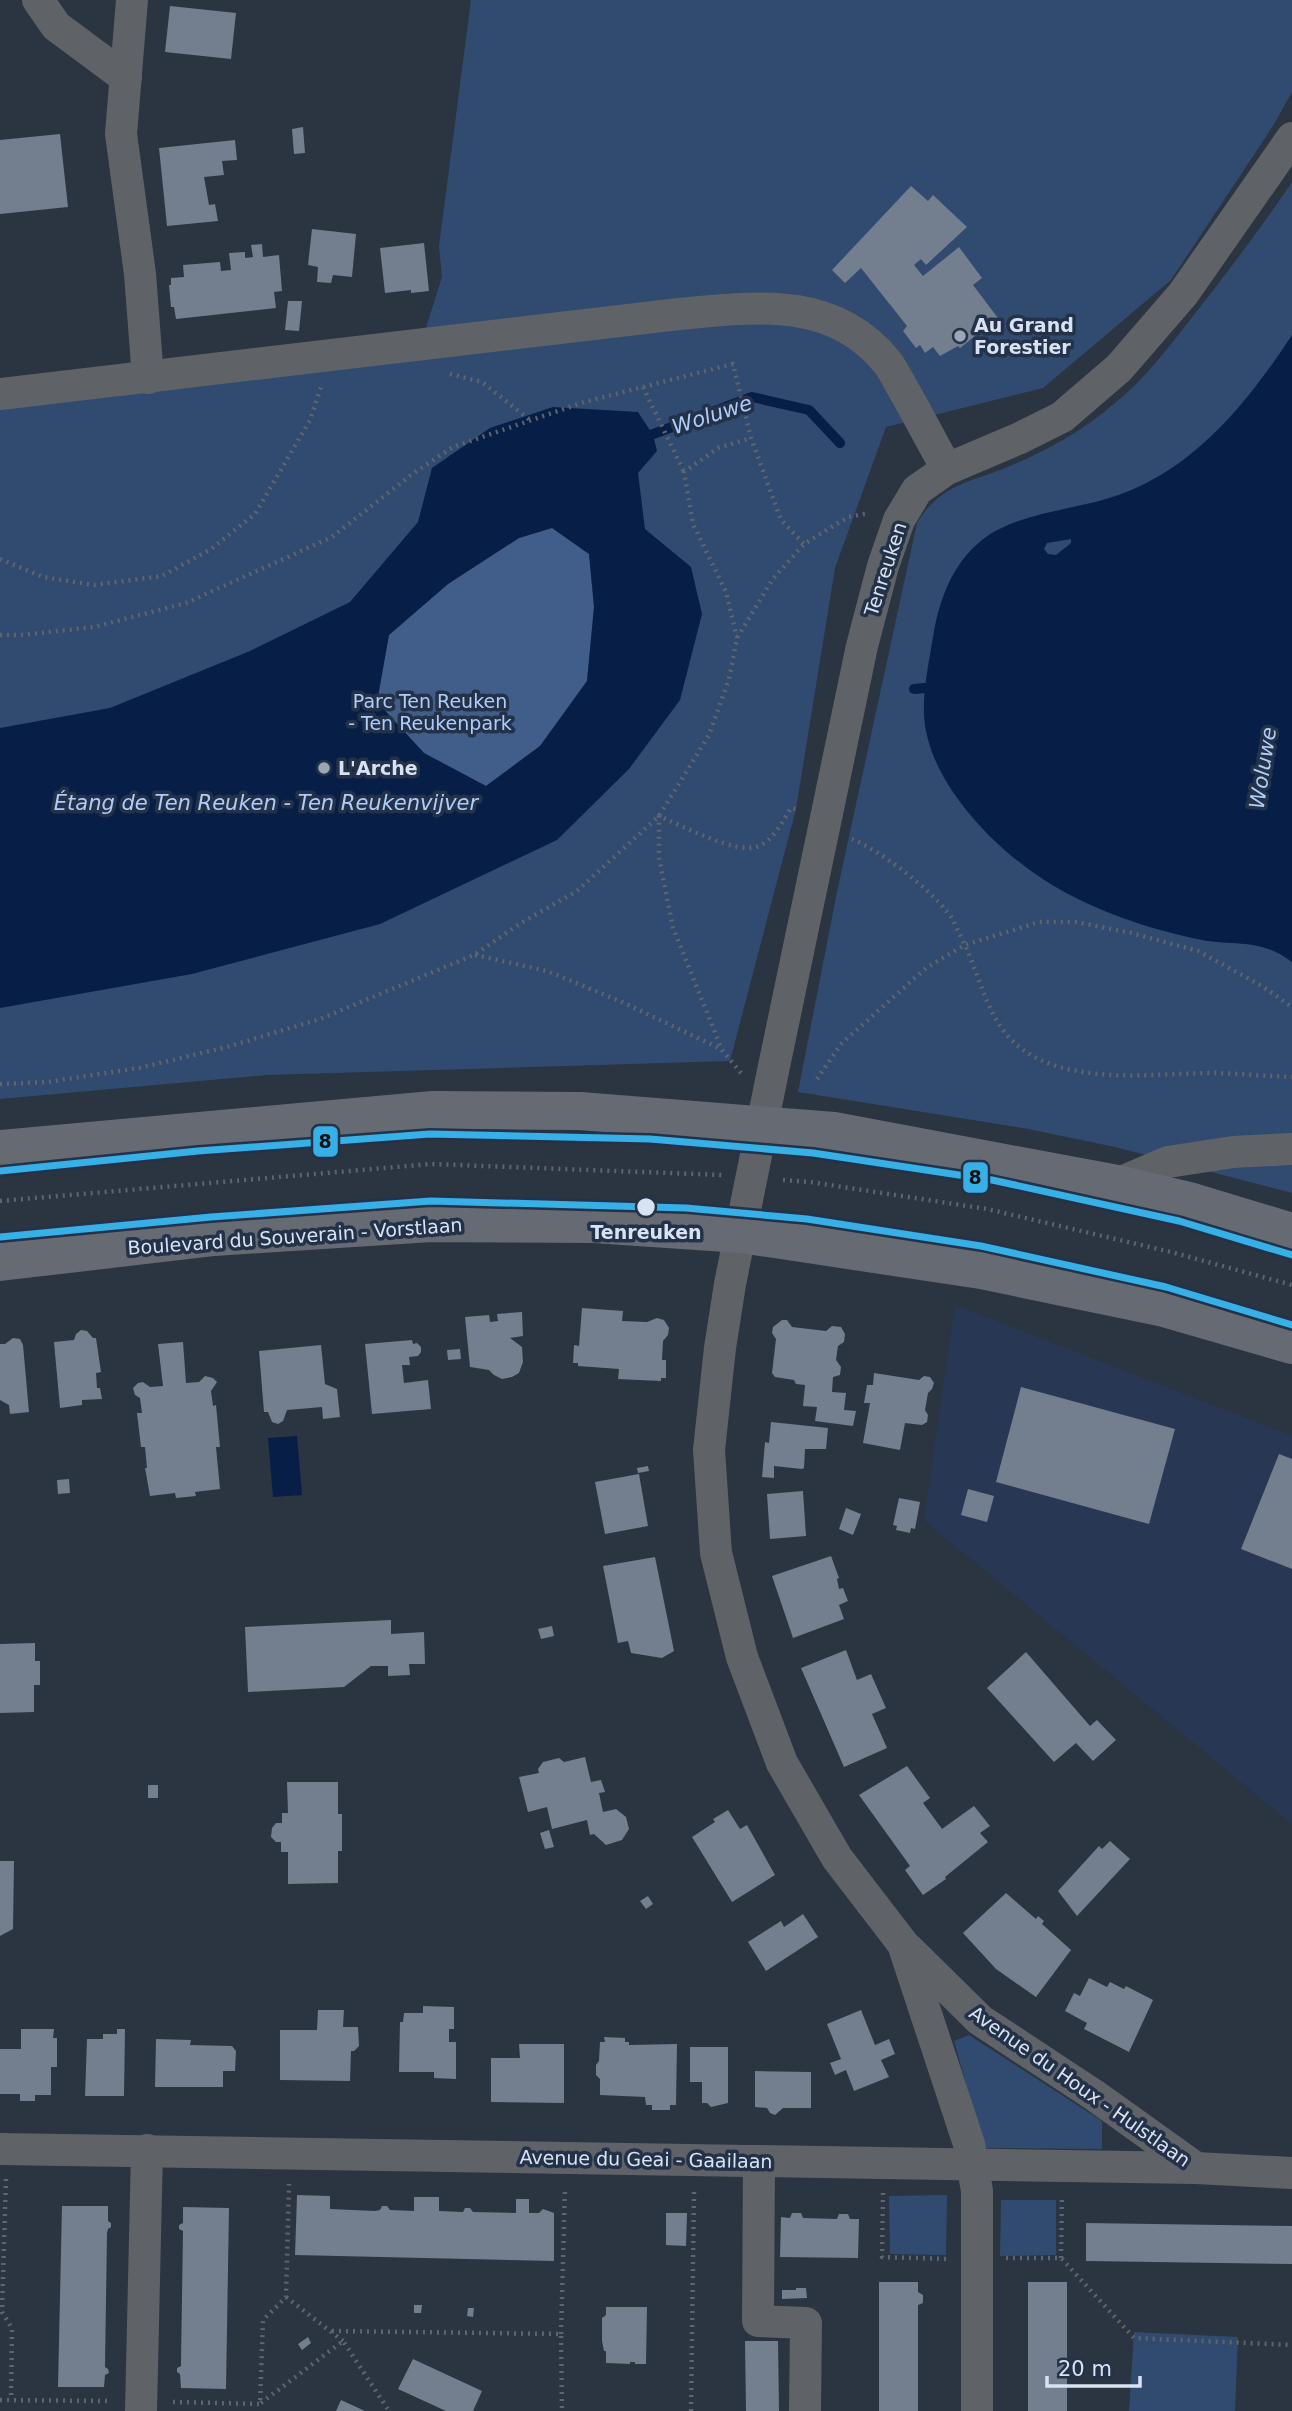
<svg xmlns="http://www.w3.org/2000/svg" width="1292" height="2411" font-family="'DejaVu Sans',sans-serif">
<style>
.built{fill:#283854}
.green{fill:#314a70}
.forest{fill:#415e8b}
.water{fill:#071f47;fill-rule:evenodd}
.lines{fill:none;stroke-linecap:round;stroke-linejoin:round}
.stream{stroke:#071f47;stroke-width:10}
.building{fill:#737e8e}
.path{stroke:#60646c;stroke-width:4.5;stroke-dasharray:2 5;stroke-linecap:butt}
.minor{stroke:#5f6267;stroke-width:32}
.major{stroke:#666b73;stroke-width:38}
.tram-1-casing{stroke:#233249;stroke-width:12}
.tram-1{stroke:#36b0e6;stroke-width:7}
.poi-dot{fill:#9ca5b4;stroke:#233249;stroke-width:2.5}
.stop-dot{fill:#d9e2f2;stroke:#233249;stroke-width:2.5}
.labels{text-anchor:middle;stroke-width:7;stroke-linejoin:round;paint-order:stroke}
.poi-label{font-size:19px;font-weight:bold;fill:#d9e2f2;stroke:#233249;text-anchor:start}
.street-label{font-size:19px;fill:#d9e2f2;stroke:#233249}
.park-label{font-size:19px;fill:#afccf9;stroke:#233249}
.stop-label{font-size:19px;font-weight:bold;fill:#d9e2f2;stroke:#233249}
.water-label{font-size:21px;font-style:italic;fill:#afccf9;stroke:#233249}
.line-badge{stroke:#233249;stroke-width:2.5}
.pale-badge-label{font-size:19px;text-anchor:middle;font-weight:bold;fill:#111}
</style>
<rect width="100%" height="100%" fill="#2b3441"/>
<!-- built -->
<polygon class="built" points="955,1305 1292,1436 1292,1824 924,1520"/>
<!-- green -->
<g class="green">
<polygon points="471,0 1292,0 1292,92 1273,126 1171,280 1043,388 886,427 835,568 796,809 730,1061 267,1075 0,1099 0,407 418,353 442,277 439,246"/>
<path d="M1292,182v1011l-177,-46 -92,-19 -225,-36 39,-200 80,-369c24,-40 54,-40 93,-57 38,-16 74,-36 105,-63 29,-23 52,-54 75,-83 35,-45 70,-90 102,-138z"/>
<polygon points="969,2035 1102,2121 1102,2149 984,2148 954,2041"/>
<polygon points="947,2195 946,2255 890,2254 889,2196"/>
<polygon points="1001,2200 1056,2200 1056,2255 1000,2256"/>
<polygon points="1134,2332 1238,2337 1235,2411 1129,2411"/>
</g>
<!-- forest -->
<polygon class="forest" points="552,528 589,554 594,607 587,681 540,746 486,786 424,753 377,702 389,635 448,584 519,538"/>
<!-- water -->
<g class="water">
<path d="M1292,335v627c-33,-25 -58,-15 -95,-23 -60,-13 -120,-34 -170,-71 -45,-33 -100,-93 -103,-153 -1,-26 5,-53 9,-78 6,-37 19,-73 49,-97 30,-25 87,-30 124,-41 84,-24 140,-94 186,-164zM1071,539v4l-15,12 -8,-1 -4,-5 3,-6z"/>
<path d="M553,407l85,5 15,23 4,16 -19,22 7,56 46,38 11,47 -22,86 -51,69 -72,71 -177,84 -188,50 -192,34v-280l110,-20 140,-57 100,-49 68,-80 14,-54 58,-40zM552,528l37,26 5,53 -7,74 -47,65 -54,40 -62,-33 -47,-51 12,-67 59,-51 71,-46z"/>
<polygon points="297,1436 302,1495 273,1497 268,1438"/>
</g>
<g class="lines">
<!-- stream -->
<g class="stream">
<polyline points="640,439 752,397 809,410 840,443"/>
<polyline points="914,689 925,688 935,692"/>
</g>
</g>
<!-- building -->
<g class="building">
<polygon points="170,6 236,13 231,59 165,52"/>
<polygon points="303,127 305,153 294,154 292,129"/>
<polygon points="60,134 68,207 0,214 0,140"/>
<polygon points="235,140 237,160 222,161 224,175 204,177 209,205 215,204 218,221 167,226 159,148"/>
<polygon points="911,186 928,201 933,195 967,227 926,265 921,259 914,265 923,276 959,247 982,278 973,285 998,318 960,348 958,346 940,356 933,347 925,353 920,345 916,348 903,331 907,326 861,268 845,283 832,270"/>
<polygon points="312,229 356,234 352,277 333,275 331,283 317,282 318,267 308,265"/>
<polygon points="424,243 429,291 411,293 411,290 385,293 380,248"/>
<polygon points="262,244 263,257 279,255 282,291 274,292 276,308 176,319 174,307 171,307 169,285 171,285 171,278 184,277 183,265 220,262 221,271 231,270 229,253 245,252 245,258 253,257 251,245"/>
<polygon points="288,301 302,301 299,331 285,330"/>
<polygon points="582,1308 623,1311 622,1321 647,1322 657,1318 664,1320 669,1328 668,1335 663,1341 662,1360 666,1360 666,1378 661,1378 661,1381 618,1379 619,1369 578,1366 578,1363 573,1363 574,1345 579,1346"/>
<polygon points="522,1312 523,1336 510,1338 522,1347 523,1362 519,1373 512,1377 502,1379 494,1375 489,1370 470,1367 465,1317 489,1315 490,1322 498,1321 497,1314"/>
<polygon points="782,1320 787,1320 792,1327 826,1331 832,1326 841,1327 845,1334 844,1342 838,1346 836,1360 841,1367 840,1375 833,1377 832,1392 846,1393 844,1410 856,1411 853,1426 815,1421 817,1407 803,1406 805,1385 796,1384 794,1380 775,1377 772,1373 776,1339 772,1333 773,1327"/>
<polygon points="81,1330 87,1331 93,1338 96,1338 101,1372 96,1373 97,1388 100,1388 102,1399 82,1400 82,1405 60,1408 54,1342 74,1340 76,1334"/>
<polygon points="13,1338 20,1339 23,1345 29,1412 10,1414 9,1405 0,1400 0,1344 5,1344"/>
<polygon points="412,1340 413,1344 417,1343 421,1347 421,1352 418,1356 409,1357 410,1365 402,1365 404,1383 428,1380 431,1409 372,1414 365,1344"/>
<polygon points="183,1342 186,1383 199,1382 205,1376 213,1378 217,1382 211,1391 213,1406 216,1405 220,1447 216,1447 220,1489 195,1492 196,1496 176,1498 175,1493 150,1496 145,1468 147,1468 145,1447 141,1447 137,1413 142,1413 140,1398 135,1395 133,1388 138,1383 143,1382 150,1387 163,1386 158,1344"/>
<polygon points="321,1345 325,1384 337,1389 340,1417 323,1419 322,1407 287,1410 283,1421 278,1424 272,1422 268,1412 264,1412 259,1351"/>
<polygon points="460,1349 461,1359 448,1360 447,1350"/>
<polygon points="874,1373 919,1380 924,1376 930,1377 934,1383 932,1389 928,1393 925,1410 928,1415 927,1422 922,1425 905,1423 900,1450 863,1443 870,1403 864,1403 867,1385 873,1385"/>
<polygon points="1021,1387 1175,1429 1149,1524 996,1482"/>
<polygon points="771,1422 828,1428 826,1449 805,1449 804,1468 802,1469 774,1466 774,1478 762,1477 765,1442 769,1443"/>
<polygon points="1279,1454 1292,1459 1292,1569 1241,1549"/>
<polygon points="648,1466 649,1471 638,1473 637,1468"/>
<polygon points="639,1474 648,1526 605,1534 595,1482"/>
<polygon points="69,1479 70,1493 58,1494 57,1480"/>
<polygon points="968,1489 994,1496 987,1522 961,1515"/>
<polygon points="803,1491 806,1536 770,1539 767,1494"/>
<polygon points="899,1498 920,1502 915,1529 911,1528 910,1533 896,1530 897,1526 893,1525"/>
<polygon points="846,1508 861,1514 853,1535 839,1529"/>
<polygon points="831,1556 839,1578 837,1579 839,1589 843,1588 848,1601 839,1605 844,1619 793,1638 772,1576"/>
<polygon points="655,1557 674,1651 662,1658 631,1653 628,1641 618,1643 603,1566"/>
<polygon points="391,1620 391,1634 424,1632 425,1664 409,1664 410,1675 388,1676 388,1666 371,1666 344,1687 248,1692 245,1627"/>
<polygon points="552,1626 554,1636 541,1639 538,1629"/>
<polygon points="35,1643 35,1661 40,1661 40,1685 34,1685 34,1712 0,1713 0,1644"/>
<polygon points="846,1650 857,1680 871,1674 886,1708 872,1714 887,1748 844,1767 801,1668"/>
<polygon points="1026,1652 1090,1726 1097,1720 1116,1740 1093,1761 1076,1743 1054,1762 987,1688"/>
<polygon points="585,1757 591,1782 601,1780 605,1792 599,1793 603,1812 616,1809 626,1817 629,1829 622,1840 606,1845 594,1834 590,1835 587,1820 552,1829 547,1807 528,1812 519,1777 539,1773 538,1769 543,1762 559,1758 564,1762"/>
<polygon points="907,1766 930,1798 923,1803 942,1829 974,1806 990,1826 980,1833 988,1842 945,1877 946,1879 923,1895 905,1870 910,1866 859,1795"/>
<polygon points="287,1782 338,1782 338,1814 342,1814 342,1851 338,1851 338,1883 288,1884 288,1852 281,1852 281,1842 276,1842 271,1837 272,1828 276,1823 282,1823 282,1813 288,1813"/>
<rect x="148" y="1785" width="10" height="13"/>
<polygon points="728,1810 740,1829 747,1825 775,1875 732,1902 692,1837 715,1822 713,1819"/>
<polygon points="549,1830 554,1847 545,1849 540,1833"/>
<polygon points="1110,1841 1130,1859 1077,1916 1058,1891 1099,1846 1102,1849"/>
<polygon points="0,1861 14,1861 13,1929 0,1936"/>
<polygon points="1006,1893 1036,1919 1038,1916 1044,1921 1042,1924 1071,1950 1036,1997 996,1969 963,1933"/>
<polygon points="648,1896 653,1904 646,1909 640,1901"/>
<polygon points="803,1914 818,1937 766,1971 748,1942 781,1921 784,1927"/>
<polygon points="1089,1978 1107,1987 1110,1982 1124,1989 1126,1986 1153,2000 1129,2052 1084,2029 1087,2023 1065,2011 1074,1993 1080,1996"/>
<polygon points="423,2006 454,2007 454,2029 449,2029 449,2042 456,2042 456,2079 434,2078 434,2072 399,2072 400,2022 403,2022 404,2013 423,2013"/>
<polygon points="318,2010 344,2010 343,2027 358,2027 359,2046 354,2051 351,2051 350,2081 280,2080 280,2030 317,2030"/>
<polygon points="861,2010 875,2045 889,2039 895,2054 881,2060 889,2077 854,2091 846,2070 835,2075 830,2063 841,2059 827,2024"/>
<polygon points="21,2029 54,2029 53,2038 57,2038 57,2067 51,2067 51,2095 35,2095 35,2101 20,2101 20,2094 0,2094 0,2049 21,2049"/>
<polygon points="117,2029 125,2029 124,2096 85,2096 87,2039 103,2039 103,2034 117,2034"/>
<polygon points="604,2037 625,2038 625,2042 629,2042 629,2045 677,2044 676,2105 670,2105 670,2110 652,2110 652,2105 646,2105 645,2097 600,2095 600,2079 596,2075 596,2065 599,2061 600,2042 605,2042"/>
<polygon points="156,2039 191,2040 190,2045 232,2046 236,2051 235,2071 223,2071 223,2087 155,2087"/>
<polygon points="519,2044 564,2044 564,2103 491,2102 491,2058 520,2058"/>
<polygon points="690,2047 728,2047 728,2103 711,2107 707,2103 702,2103 702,2082 690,2082"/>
<polygon points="755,2071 811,2072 811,2108 783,2108 775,2115 770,2113 767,2108 755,2107"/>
<polygon points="297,2195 330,2196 330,2209 375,2211 380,2210 382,2206 387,2206 390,2210 414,2211 414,2197 439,2197 439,2211 463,2212 465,2208 470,2208 473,2212 516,2213 516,2199 529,2199 529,2213 539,2213 543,2209 554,2213 554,2261 295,2255"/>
<polygon points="62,2206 108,2206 108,2221 111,2223 111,2227 108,2229 107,2233 105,2367 108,2369 109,2373 105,2375 104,2387 58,2387"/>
<polygon points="183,2207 229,2208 226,2389 181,2388 180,2374 177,2372 177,2368 181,2366 181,2362 183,2231 179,2229 179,2225 183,2223"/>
<polygon points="666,2213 687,2213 686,2246 666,2245"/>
<polygon points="792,2213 801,2213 803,2218 837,2219 839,2214 848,2214 850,2219 859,2219 858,2258 780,2257 781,2217 790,2218"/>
<polygon points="1086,2223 1292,2226 1292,2264 1086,2261"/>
<polygon points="879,2282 918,2282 918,2292 923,2295 923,2303 918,2305 918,2411 879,2411"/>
<rect x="1028" y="2282" width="39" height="129"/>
<polygon points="796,2288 806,2288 807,2298 782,2299 782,2290 796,2290"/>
<polygon points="414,2305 422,2305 421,2313 414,2313"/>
<polygon points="606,2307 647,2307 646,2364 635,2364 635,2362 630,2362 630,2364 606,2363 606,2351 604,2351 602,2341 602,2318 606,2315"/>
<polygon points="468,2308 474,2308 473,2317 467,2316"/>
<polygon points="308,2337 311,2343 302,2350 298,2344"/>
<polygon points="745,2341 778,2341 779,2411 746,2411"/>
<polygon points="413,2359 482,2391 473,2411 446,2411 398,2389"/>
<polygon points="341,2400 365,2411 336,2411"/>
</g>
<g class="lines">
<!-- path -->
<g class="path">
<polyline points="450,374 482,382 530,420"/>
<polyline points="643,387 684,472"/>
<polyline points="0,559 43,577 94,585 162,576 211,549 255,514 310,420 321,387"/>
<polyline points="0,635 21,635 94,627 186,603 332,537 411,475 453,447 584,402 733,364 751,438 781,520 804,544"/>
<polyline points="737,638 726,592 693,524 684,472 718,448 751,438"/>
<path d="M852,839c29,12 77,49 96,74 6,7 9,16 13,24 27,54 26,105 92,128 50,16 103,9 154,8 28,0 57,3 85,4"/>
<polyline points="475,955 547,971 622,1002 721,1049"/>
<path d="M741,1073l-19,-23 -49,-122 -14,-70v-42c22,9 79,40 100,30 15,-7 24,-25 32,-38l5,1"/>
<polyline points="817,1079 842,1043 926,968 965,945 1039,922 1076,922 1131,933 1198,951 1262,986 1292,1007"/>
<polyline points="0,1084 47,1082 139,1068 227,1047 320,1019 474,955 521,923 577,891 659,816 709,735 729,679 737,638 772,580 804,544 848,517 869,513"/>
<polyline points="783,1180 810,1182 987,1209 1171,1252 1292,1285"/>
<polyline points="0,1201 431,1164 722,1175"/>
<polyline points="6,2179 2,2312 12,2328 11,2400"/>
<polyline points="883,2193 882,2257 948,2259"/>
<polyline points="1006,2258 1061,2258 1134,2338 1292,2345"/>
<polyline points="1061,2258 1062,2196"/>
<polyline points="286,2297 343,2341"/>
<polyline points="332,2331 561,2334 562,2411"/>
<polyline points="561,2334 565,2188"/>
<polyline points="0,2400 111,2401"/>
<polyline points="173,2402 260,2404 263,2320 286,2297 289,2184"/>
<polyline points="261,2403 343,2341 389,2411"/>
<polyline points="691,2411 694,2191"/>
</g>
<!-- minor -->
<g class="minor">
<polyline points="38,0 56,26 126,78"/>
<polyline points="132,0 121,134 140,274 148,378"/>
<path d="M0,394l679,-80c75,-7 154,-19 208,48 7,9 13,22 19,32 14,25 27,50 41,75"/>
<polyline points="1117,1184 1168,1162 1233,1152 1292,1149"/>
<polyline points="908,1949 980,2020 1094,2095 1196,2168"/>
<polyline points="0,2149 1196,2168 1292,2173"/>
<polyline points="759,2161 758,2321 806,2323 805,2411"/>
<polyline points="141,2411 147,2150"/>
<polyline points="977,2411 977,2191 969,2144 903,1944 837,1858 782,1763 742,1657 716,1553 709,1450 720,1348 730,1284 773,1071 862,646 883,566 899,520 917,490 947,469 1020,438 1062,417 1119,368 1183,294 1292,138"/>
</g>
<!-- major -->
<g class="major">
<polyline points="0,1149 433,1110 580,1111 834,1131 1117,1184 1189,1201 1292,1232"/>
<polyline points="0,1262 214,1237 431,1223 594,1224 741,1234 981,1270 1164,1308 1292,1345"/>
</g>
<!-- tram-1 casing -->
<g class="tram-1-casing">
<g id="tram-1">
<polyline points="0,1171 198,1151 430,1134 650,1139 813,1153 992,1180 1179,1221 1292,1255"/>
<polyline points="0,1237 211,1217 431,1201 686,1208 807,1219 981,1246 1166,1287 1292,1325"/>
</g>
</g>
<!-- tram-1 -->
<use href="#tram-1" class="tram-1"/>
</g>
<!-- markers -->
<g class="poi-dot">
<circle cx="960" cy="336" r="7"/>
<circle cx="324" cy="768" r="7"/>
</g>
<circle class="stop-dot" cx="646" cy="1207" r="10"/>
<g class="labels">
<!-- poi labels -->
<g class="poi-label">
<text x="974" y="332">Au Grand<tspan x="974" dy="22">Forestier</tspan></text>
<text x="338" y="775">L'Arche</text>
</g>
<!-- street labels -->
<g class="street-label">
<text transform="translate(885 569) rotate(-72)" y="7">Tenreuken</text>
<text transform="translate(295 1236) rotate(-4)" y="7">Boulevard du Souverain - Vorstlaan</text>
<text transform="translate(1080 2086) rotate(35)" y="7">Avenue du Houx - Hulstlaan</text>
<text transform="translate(646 2159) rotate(1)" y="7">Avenue du Geai - Gaailaan</text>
</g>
<!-- park labels -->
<g class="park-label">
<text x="430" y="708">Parc Ten Reuken<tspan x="430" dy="22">- Ten Reukenpark</tspan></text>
</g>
<!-- stop labels -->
<g class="stop-label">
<text x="646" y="1239">Tenreuken</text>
</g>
<!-- water labels -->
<g class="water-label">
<text transform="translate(712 415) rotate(-18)" y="7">Woluwe</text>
<text transform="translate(1263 768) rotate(-81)" y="7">Woluwe</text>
<text x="266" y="810">Étang de Ten Reuken - Ten Reukenvijver</text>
</g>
</g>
<g class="line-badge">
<rect x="312" y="1125" width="27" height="33" rx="7" fill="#36b0e6"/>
<rect x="962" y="1161" width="27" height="33" rx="7" fill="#36b0e6"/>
</g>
<g class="pale-badge-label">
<text x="325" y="1148">8</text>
<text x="975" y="1184">8</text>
</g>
<!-- scale -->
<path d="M1047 2376v10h93v-10" fill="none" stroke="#d9e2f2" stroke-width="3.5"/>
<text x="1058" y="2376" font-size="21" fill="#d9e2f2" stroke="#233249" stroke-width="5" paint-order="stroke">20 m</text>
</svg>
